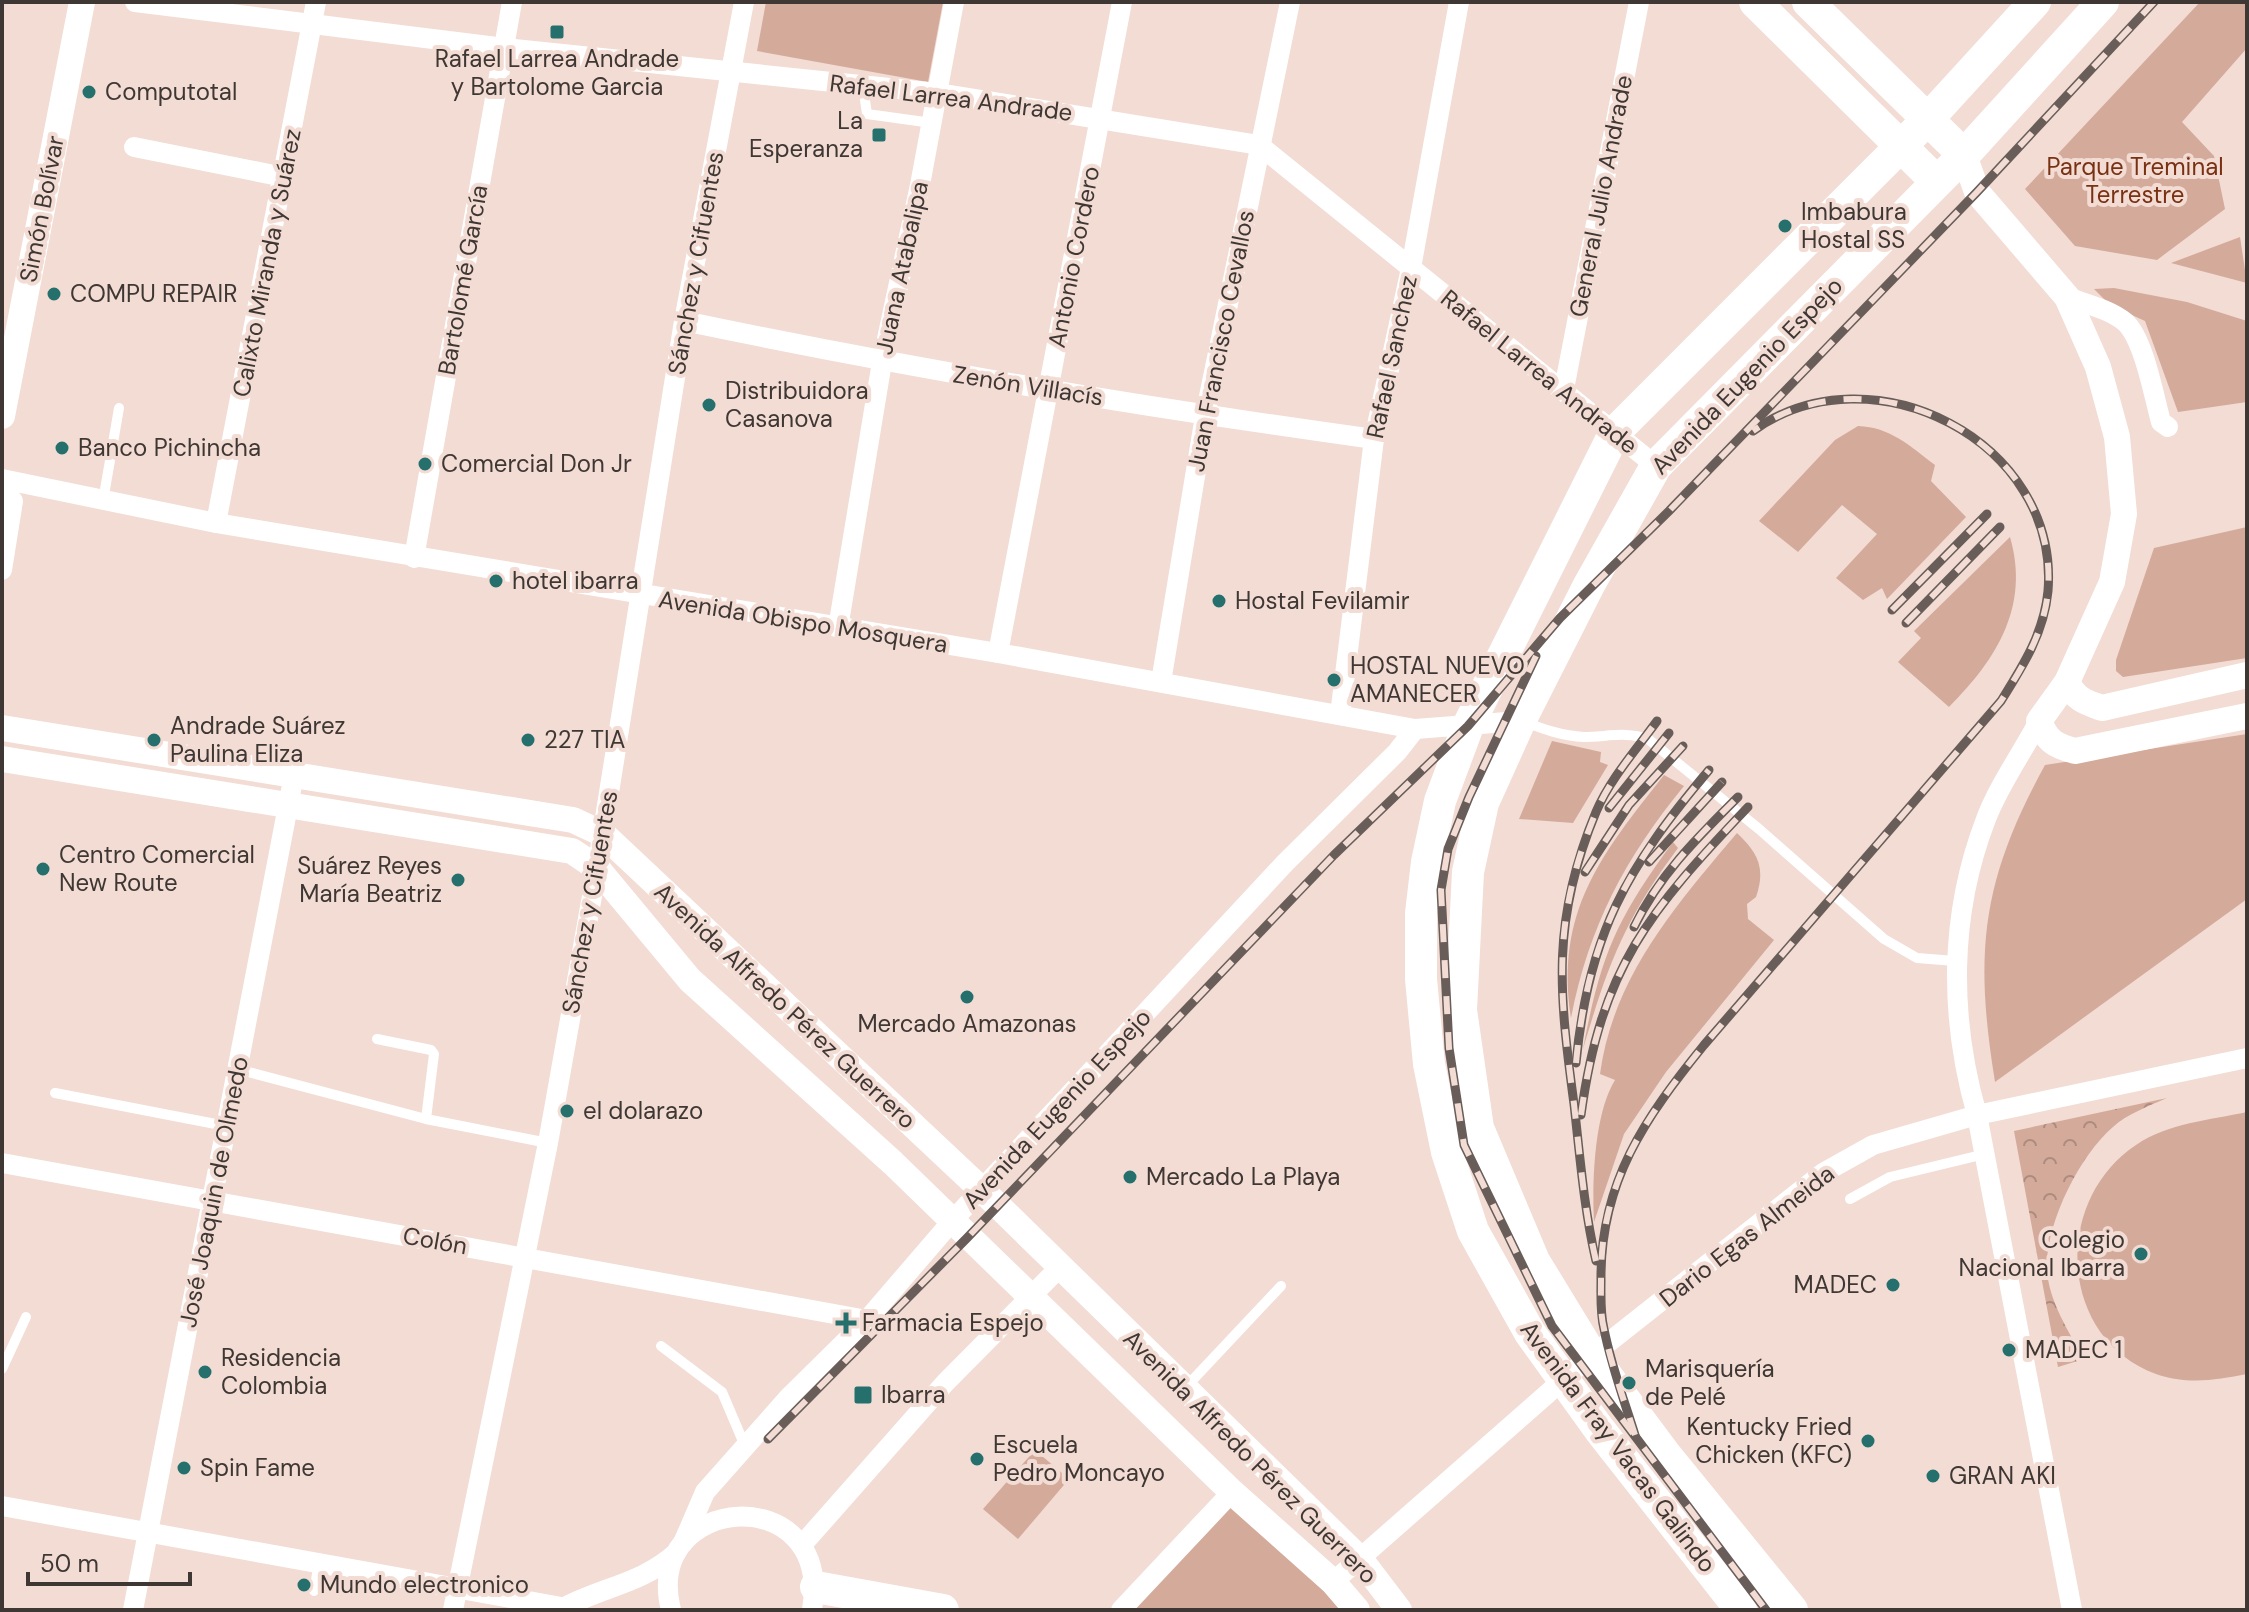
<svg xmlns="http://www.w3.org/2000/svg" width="2249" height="1612" font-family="'DM Sans',sans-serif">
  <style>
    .green { fill: #d4aa9a }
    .forest { fill: url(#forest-crowns) }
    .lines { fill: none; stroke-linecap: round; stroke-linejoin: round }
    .service { stroke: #fff; stroke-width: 10 }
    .minor { stroke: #fff; stroke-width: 20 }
    .tertiary { stroke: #fff; stroke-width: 26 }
    .primary { stroke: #fff; stroke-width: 32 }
    .rail-casing { stroke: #685d59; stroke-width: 9 }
    .rail { stroke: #f2dcd4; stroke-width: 6; stroke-dasharray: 18; stroke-linecap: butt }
    .poi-dot { fill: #25706d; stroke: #f2dcd4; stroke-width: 3 }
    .labels { text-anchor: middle; stroke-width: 8; stroke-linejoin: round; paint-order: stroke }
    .poi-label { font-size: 24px; fill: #3f3734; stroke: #f2dcd4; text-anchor: start }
    .street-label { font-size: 24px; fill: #3f3734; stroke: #f2dcd4 }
    .park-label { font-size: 24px; fill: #793113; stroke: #f2dcd4 }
  </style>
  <defs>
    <pattern id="forest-crowns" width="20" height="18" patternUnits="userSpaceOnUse" patternTransform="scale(2)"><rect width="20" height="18" fill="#d4aa9a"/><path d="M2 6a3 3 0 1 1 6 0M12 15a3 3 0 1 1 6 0" fill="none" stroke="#ad8b7e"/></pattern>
  </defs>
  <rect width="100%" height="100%" fill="#f2dcd4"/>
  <g class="green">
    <path d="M766,2H943L928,82L757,51Z"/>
    <path d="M2200,2H2247V48L2182,122L2214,156L2225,209L2157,260L2075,246L2025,189Z"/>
    <path d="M2240,237L2247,283L2171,263Z"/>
    <path d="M2114,288L2187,302L2247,321V402L2178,412L2145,321L2110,305L2094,289Z"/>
    <path d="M1858,426C1890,427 1910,446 1935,465L1931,481L1966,517L1887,599L1882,588L1863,600L1836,578L1877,534L1842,505L1798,552L1759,521L1835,440Z"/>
    <path d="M2247,527V658L2123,677L2116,671V660L2154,548Z"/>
    <path d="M2010,537C2030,606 1997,659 1949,707L1898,662L1921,638L1914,631Z"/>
    <path d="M2247,734V899L1995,1082C1974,952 1981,882 2045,765Z"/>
    <path d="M1552,741L1601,752L1600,762L1608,765L1573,823L1519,819Z"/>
    <path d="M1664,775L1684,786C1625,858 1589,926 1571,1018C1555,911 1601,855 1664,775Z"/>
    <path d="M1737,833C1758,853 1766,868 1756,897L1747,904L1748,919L1774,940L1666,1072L1624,1134L1594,1222C1592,1182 1594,1114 1615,1080L1600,1074C1613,977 1676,905 1737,833Z"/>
    <path d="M1673,842L1678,848C1625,919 1608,964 1583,1049C1601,954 1616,920 1673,842Z"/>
    <path d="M2247,1112V1374C2216,1380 2188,1385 2156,1374C2058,1338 2052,1201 2136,1145C2168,1123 2210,1120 2247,1112Z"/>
    <path d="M1035,1450L1069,1479L1018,1539L983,1509Z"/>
    <path d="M1231,1503L1344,1610H1132Z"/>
  </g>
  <path class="forest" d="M2167,1098C2149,1106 2127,1114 2113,1127C2080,1155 2045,1224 2047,1269C2048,1300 2069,1332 2084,1359L2058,1367L2014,1131Z"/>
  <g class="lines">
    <g class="service">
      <path d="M863,86L867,114L932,123"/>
      <path d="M103,501L119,408"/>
      <path d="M1522,721C1543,729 1562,736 1584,737C1606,737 1626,731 1648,739L1759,829L1884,939L1917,958L1955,961"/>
      <path d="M377,1039L431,1050L434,1054L426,1119"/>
      <path d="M237,1069L426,1119L548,1143"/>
      <path d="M55,1093L226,1126"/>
      <path d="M1850,1199L1890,1177L1985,1154"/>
      <path d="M661,1346L722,1392L745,1446"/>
      <path d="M2,1369L26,1317"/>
      <path d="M1186,1387L1281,1286"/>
      <path d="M314,1591L319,1563"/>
    </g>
    <g class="minor">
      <path d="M135,2L505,48L938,93L1259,145L1656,466"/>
      <path d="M134,147L284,177"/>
      <path d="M2067,297C2086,304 2109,309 2125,322C2144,339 2154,397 2161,422L2168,427"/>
      <path d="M684,321C912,369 1142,407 1374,439"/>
      <path d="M1564,389L1639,2"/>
      <path d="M2,479L216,523L998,653L1415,729L1520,721"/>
      <path d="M2,488L13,501L2,570"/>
      <path d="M216,523L316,2"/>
      <path d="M414,558L512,2"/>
      <path d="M838,628L882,362L920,185L954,2"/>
      <path d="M998,653L1122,2"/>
      <path d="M1161,682L1205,416L1290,2"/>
      <path d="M1340,715L1374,439L1411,268L1459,2"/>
      <path d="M2039,721C2022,753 1999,785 1986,819C1949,915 1949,1017 1977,1115L2072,1610"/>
      <path d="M2,1163L867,1320"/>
      <path d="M2,1506L578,1610"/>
      <path d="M683,1543L705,1492L790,1396L867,1320L953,1220L1285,863L1397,752L1415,729"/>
      <path d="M802,1545L945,1383L1060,1267"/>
      <path d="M1333,1582L1580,1365L1823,1173L1873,1145L1977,1115L2247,1058"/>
      <path d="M565,1607C603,1587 643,1583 676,1553"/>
      <path d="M133,1610L294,775"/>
      <path d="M453,1610L548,1143L597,868L684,321L744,2"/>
      <path d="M671,1610C641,1493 834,1478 812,1610"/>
      <path d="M1121,1610L1232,1492"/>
    </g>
    <g class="tertiary">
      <path d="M1964,155L1977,192L2067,297L2098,367L2117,437L2124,514L2112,582L2067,682L2039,721C2047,741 2055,746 2075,751L2247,716"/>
      <path d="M2,416L82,2"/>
      <path d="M2067,682C2075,699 2085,702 2102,708L2247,675"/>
      <path d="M2,728L573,820L603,834L983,1191L1361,1560L1399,1610"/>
      <path d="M2,759L572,851L597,868L690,980L893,1163L1232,1492L1333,1582L1357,1610"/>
    </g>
    <g class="primary">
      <path d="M1755,2L1935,180"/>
      <path d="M1808,2L1964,155"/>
      <path d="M816,1587L943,1610"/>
      <path d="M1741,1610L1599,1429L1530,1333L1473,1231L1447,1152L1429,1064L1421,979V913L1427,862L1440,801L1468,726L1615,432L1928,119L2035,2"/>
      <path d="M1792,1610L1665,1454L1592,1356L1534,1261L1478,1128L1461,1010L1468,872L1483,803L1520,721L1589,585L1656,466L1964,155L2103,2"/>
    </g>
    <g class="rail-casing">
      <g id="rail">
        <path d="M1892,610L1987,514"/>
        <path d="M1906,623L2000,527"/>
        <path d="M1536,656L1469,797L1448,849L1441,890L1449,1048L1464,1145L1552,1326L1766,1610"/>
        <path d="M1609,808L1669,733"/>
        <path d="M1649,862L1722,782"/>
        <path d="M1585,872L1629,805L1683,746"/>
        <path d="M1634,927C1660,874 1697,838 1738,797"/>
        <path d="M1576,1063C1588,935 1627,867 1709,770"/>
        <path d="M1581,1115C1601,968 1649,911 1748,807"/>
        <path d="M1596,1261C1584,1209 1580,1157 1574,1104C1559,992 1551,920 1596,812C1610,779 1636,750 1657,721"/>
        <path d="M1635,1435C1624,1400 1611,1365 1604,1329C1600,1313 1601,1296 1601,1280C1600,1182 1645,1118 1704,1045L2001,701C2023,666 2044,633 2048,591C2060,441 1871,346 1753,431"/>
        <path d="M768,1439L967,1238L1334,855L1468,726L1560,618L1669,511L1977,192L2154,2"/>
      </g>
    </g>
    <use href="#rail" class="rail"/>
  </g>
  <g class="poi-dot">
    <rect x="549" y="24" width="16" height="16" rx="4"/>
    <circle cx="89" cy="92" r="8"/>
    <rect x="871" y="127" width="16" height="16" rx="4"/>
    <circle cx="1785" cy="226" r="8"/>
    <circle cx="54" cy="294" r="8"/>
    <circle cx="709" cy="405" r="8"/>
    <circle cx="62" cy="448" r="8"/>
    <circle cx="425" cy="464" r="8"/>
    <circle cx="496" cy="581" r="8"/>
    <circle cx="1219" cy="601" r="8"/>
    <circle cx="1334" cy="680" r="8"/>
    <circle cx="154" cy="740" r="8"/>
    <circle cx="528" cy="740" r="8"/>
    <circle cx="43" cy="869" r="8"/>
    <circle cx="458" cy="880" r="8"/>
    <circle cx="967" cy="997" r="8"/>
    <circle cx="567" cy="1111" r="8"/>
    <circle cx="1130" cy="1177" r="8"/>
    <circle cx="2141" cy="1254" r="8"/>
    <circle cx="1893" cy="1285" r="8"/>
    <path d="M842 1311h8v8h8v8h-8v8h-8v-8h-8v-8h8z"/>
    <circle cx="2009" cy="1350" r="8"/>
    <circle cx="205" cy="1372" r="8"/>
    <circle cx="1629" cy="1383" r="8"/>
    <rect x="853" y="1385" width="20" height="20" rx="4"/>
    <circle cx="1868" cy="1441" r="8"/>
    <circle cx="977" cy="1459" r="8"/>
    <circle cx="184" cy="1468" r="8"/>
    <circle cx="1933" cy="1476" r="8"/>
    <circle cx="304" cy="1585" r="8"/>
  </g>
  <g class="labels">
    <g class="poi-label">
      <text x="557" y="67" text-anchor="middle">Rafael Larrea Andrade<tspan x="557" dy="28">y Bartolome Garcia</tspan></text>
      <text x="105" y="100">Computotal</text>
      <text x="863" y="129" text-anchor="end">La<tspan x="863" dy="28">Esperanza</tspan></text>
      <text x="1801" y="220">Imbabura<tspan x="1801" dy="28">Hostal SS</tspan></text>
      <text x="70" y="302">COMPU REPAIR</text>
      <text x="725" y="399">Distribuidora<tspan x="725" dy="28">Casanova</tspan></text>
      <text x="78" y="456">Banco Pichincha</text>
      <text x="441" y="472">Comercial Don Jr</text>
      <text x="512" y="589">hotel ibarra</text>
      <text x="1235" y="609">Hostal Fevilamir</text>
      <text x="1350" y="674">HOSTAL NUEVO<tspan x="1350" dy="28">AMANECER</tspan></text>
      <text x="170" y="734">Andrade Suárez<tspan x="170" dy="28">Paulina Eliza</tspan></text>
      <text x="544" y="748">227 TIA</text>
      <text x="59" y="863">Centro Comercial<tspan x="59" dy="28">New Route</tspan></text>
      <text x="442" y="874" text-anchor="end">Suárez Reyes<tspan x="442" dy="28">María Beatriz</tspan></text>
      <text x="967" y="1032" text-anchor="middle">Mercado Amazonas</text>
      <text x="583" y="1119">el dolarazo</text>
      <text x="1146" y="1185">Mercado La Playa</text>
      <text x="2125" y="1248" text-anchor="end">Colegio<tspan x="2125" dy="28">Nacional Ibarra</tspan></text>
      <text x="1877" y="1293" text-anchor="end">MADEC</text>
      <text x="862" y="1331">Farmacia Espejo</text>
      <text x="2025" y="1358">MADEC 1</text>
      <text x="221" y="1366">Residencia<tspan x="221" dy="28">Colombia</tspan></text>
      <text x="1645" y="1377">Marisquería<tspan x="1645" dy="28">de Pelé</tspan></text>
      <text x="881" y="1403">Ibarra</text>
      <text x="1852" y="1435" text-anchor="end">Kentucky Fried<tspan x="1852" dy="28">Chicken (KFC)</tspan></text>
      <text x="993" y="1453">Escuela<tspan x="993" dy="28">Pedro Moncayo</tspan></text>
      <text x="200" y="1476">Spin Fame</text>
      <text x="1949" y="1484">GRAN AKI</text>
      <text x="320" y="1593">Mundo electronico</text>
    </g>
    <g class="street-label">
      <text transform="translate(951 98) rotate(7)" y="8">Rafael Larrea Andrade</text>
      <text transform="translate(1601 196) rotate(-79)" y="8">General Julio Andrade</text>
      <text transform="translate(42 209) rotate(-79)" y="8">Simón Bolívar</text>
      <text transform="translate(1074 257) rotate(-79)" y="8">Antonio Cordero</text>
      <text transform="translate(267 263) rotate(-79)" y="8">Calixto Miranda y Suárez</text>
      <text transform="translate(696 263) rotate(-80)" y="8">Sánchez y Cifuentes</text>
      <text transform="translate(902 268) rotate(-78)" y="8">Juana Atabalipa</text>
      <text transform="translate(463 280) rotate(-80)" y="8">Bartolomé García</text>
      <text transform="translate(1221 341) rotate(-79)" y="8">Juan Francisco Cevallos</text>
      <text transform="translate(1392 357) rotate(-78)" y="8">Rafael Sanchez</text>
      <text transform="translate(1539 372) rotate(39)" y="8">Rafael Larrea Andrade</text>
      <text transform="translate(1747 376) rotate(-46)" y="8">Avenida Eugenio Espejo</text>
      <text transform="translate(1028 386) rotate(9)" y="8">Zenón Villacís</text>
      <text transform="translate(803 622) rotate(9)" y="8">Avenida Obispo Mosquera</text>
      <text transform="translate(590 902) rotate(-80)" y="8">Sánchez y Cifuentes</text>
      <text transform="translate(785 1006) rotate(43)" y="8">Avenida Alfredo Pérez Guerrero</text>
      <text transform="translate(1057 1109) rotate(-47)" y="8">Avenida Eugenio Espejo</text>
      <text transform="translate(214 1192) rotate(-79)" y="8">José Joaquin de Olmedo</text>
      <text transform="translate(1747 1236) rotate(-38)" y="8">Dario Egas Almeida</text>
      <text transform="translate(435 1241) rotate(10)" y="8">Colón</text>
      <text transform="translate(1618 1447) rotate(53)" y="8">Avenida Fray Vacas Galindo</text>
      <text transform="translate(1250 1457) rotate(45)" y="8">Avenida Alfredo Pérez Guerrero</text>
    </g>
    <g class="park-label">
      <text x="2135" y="175">Parque Treminal<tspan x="2135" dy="28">Terrestre</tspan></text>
    </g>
  </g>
  <rect width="2249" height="1612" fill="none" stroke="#3f3734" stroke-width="8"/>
  <path d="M28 1572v12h162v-12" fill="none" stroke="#3f3734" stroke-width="4"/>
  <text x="40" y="1572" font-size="24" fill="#3f3734" stroke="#f2dcd4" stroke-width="6" paint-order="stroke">50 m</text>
</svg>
